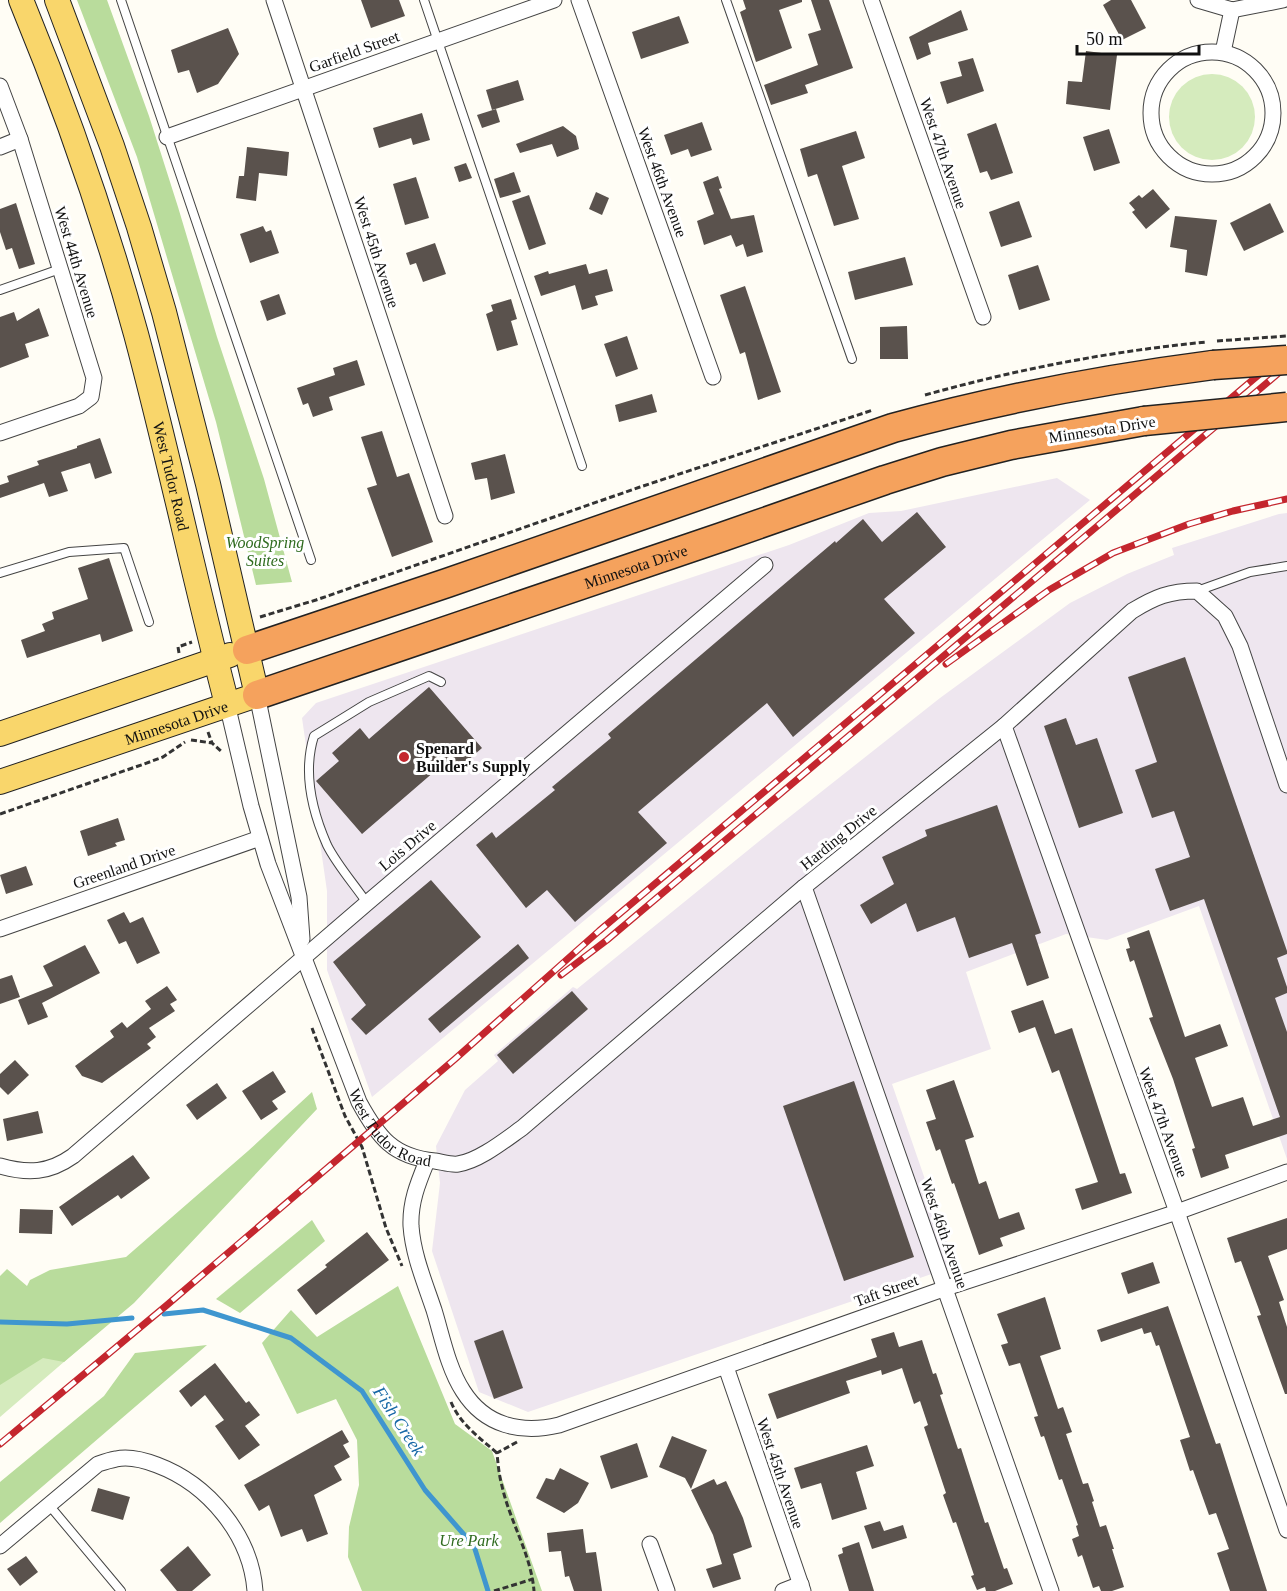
<svg xmlns="http://www.w3.org/2000/svg" width="1287" height="1591" font-family="'Times New Roman',serif">
  <style>
    .industrial { fill: #eee6ef }
    .green { fill: #d5ebbd }
    .forest { fill: #b9dc9c }
    .lines { fill: none; stroke-linecap: round; stroke-linejoin: round }
    .stream { stroke: #3f96cf; stroke-width: 5 }
    .building { fill: #5a524d }
    .lane-casing { stroke: #444; stroke-width: 10 }
    .street-casing { stroke: #444; stroke-width: 17 }
    .primary-casing { stroke: #222; stroke-width: 26 }
    .highway-casing { stroke: #222; stroke-width: 31 }
    .path { stroke: #333; stroke-width: 3; stroke-dasharray: 6 3; stroke-linecap: butt }
    .lane { stroke: #fff; stroke-width: 8 }
    .street { stroke: #fff; stroke-width: 15 }
    .primary { stroke: #f9d66b; stroke-width: 24 }
    .highway { stroke: #f5a25d; stroke-width: 28 }
    .rail-casing { stroke: #c4262e; stroke-width: 7 }
    .rail { stroke: #fff; stroke-width: 4.5; stroke-dasharray: 14; stroke-linecap: butt }
    .highway-bridge-casing { stroke: #222; stroke-width: 31; stroke-linecap: butt }
    .highway-bridge { stroke: #f5a25d; stroke-width: 28 }
    .poi-dot { fill: #c4262e; stroke: #fff; stroke-width: 2 }
    .labels { text-anchor: middle; stroke-width: 6; stroke-linejoin: round; paint-order: stroke }
    .street-label { font-size: 16px; fill: #111; stroke: #fff }
    .park-label { font-size: 16px; font-style: italic; fill: #2f6b1f; stroke: #fff }
    .poi-label { font-size: 16px; font-weight: bold; fill: #111; stroke: #fff; text-anchor: start }
    .water-label { font-size: 18px; font-style: italic; fill: #1768a6; stroke: #fff }
  </style>
  <rect width="100%" height="100%" fill="#fffdf5"/>
  <g class="industrial">
    <path d="M1057,478L1090,500L372,1097L327,970V891L302,718L316,703L789,545L869,513L901,511Z"/>
    <path d="M1287,513V1159L1199,906L1107,940L1066,934L966,972L991,1049L892,1084L955,1266L528,1412L479,1392L432,1251L440,1183L436,1146L465,1090L498,1061L494,1055L573,987L577,989L778,826L940,698L1070,603L1127,574L1174,555L1172,548L1279,514Z"/>
  </g>
  <g class="green">
    <circle cx="1212" cy="117" r="43"/>
    <path d="M101,1330L0,1417V1339H48Z"/>
  </g>
  <g class="forest">
    <path d="M77,0H107L149,116L178,207L217,337L264,479L292,582L256,585L216,422L137,157Z"/>
    <path d="M312,1092L317,1109L134,1303L64,1362L43,1358L0,1385V1276L7,1269L27,1286L30,1280L50,1270L126,1257L248,1151Z"/>
    <path d="M312,1220L325,1241L240,1313L216,1299Z"/>
    <path d="M398,1286L455,1424L492,1451L542,1591H362L348,1557L349,1527L359,1485L357,1440L336,1399L297,1414L262,1343L291,1310L317,1337Z"/>
    <path d="M207,1345L0,1523V1482L104,1396L135,1353Z"/>
  </g>
  <g class="lines">
    <g class="stream">
      <path d="M164,1314L203,1310L291,1338L362,1391L425,1490L474,1546L488,1591"/>
      <path d="M0,1322L67,1324L132,1318"/>
    </g>
  </g>
  <g class="building">
    <path d="M361,0H399L405,16L371,28Z"/>
    <path d="M743,0H802V2L779,10L792,48L756,62L740,12L746,9Z"/>
    <path d="M811,0H829L853,68L805,85L808,93L771,105L764,85L818,65L808,34L821,30Z"/>
    <path d="M1111,0H1131L1146,28L1122,40L1103,5Z"/>
    <path d="M961,10L968,30L928,43L931,54L917,60L909,37Z"/>
    <path d="M679,16L689,43L641,59L632,32Z"/>
    <path d="M228,28L239,54L218,84L197,93L189,70L178,73L171,50Z"/>
    <path d="M1086,51L1117,55L1110,110L1066,104L1068,81L1082,82Z"/>
    <path d="M973,58L984,91L947,104L940,82L962,76L958,62Z"/>
    <path d="M518,80L524,100L492,110L486,90Z"/>
    <path d="M496,109L500,122L482,128L477,115Z"/>
    <path d="M422,113L430,140L413,145L411,138L379,148L373,128Z"/>
    <path d="M702,122L712,150L691,157L688,149L671,155L664,135Z"/>
    <path d="M996,123L1013,173L991,180L987,171L980,173L967,134Z"/>
    <path d="M563,126L576,136L579,149L557,157L552,144L520,153L516,144Z"/>
    <path d="M1109,129L1120,163L1094,171L1083,137Z"/>
    <path d="M856,131L865,158L842,166L859,219L834,226L817,174L808,177L800,149Z"/>
    <path d="M247,147L289,152L287,176L259,173L256,201L236,198L239,176H244Z"/>
    <path d="M466,163L472,178L459,182L454,167Z"/>
    <path d="M514,172L521,192L500,198L494,179Z"/>
    <path d="M718,176L722,188L719,189L731,219L754,215L763,252L747,257L743,244L736,247L731,235L704,245L697,221L714,214L703,182Z"/>
    <path d="M416,177L429,218L405,225L393,184Z"/>
    <path d="M1153,189L1170,209L1146,229L1132,212L1135,210L1129,203L1139,195L1142,198Z"/>
    <path d="M596,192L609,198L602,215L589,209Z"/>
    <path d="M529,195L546,244L529,250L512,201Z"/>
    <path d="M1019,201L1032,237L1001,247L989,212Z"/>
    <path d="M16,203L35,264L19,269L12,248L6,250L0,232V209Z"/>
    <path d="M1270,203L1284,232L1244,251L1230,223Z"/>
    <path d="M1175,216L1217,220L1207,276L1185,272L1187,250L1170,247Z"/>
    <path d="M263,226L266,232L271,230L279,253L250,263L240,234Z"/>
    <path d="M435,243L446,274L423,282L416,263L410,265L406,253Z"/>
    <path d="M905,257L913,285L855,300L848,272Z"/>
    <path d="M586,264L589,274L607,269L613,291L595,296L598,305L582,310L575,285L541,296L534,276L548,271L549,274Z"/>
    <path d="M1038,265L1050,300L1019,310L1008,275Z"/>
    <path d="M745,286L781,392L758,400L745,352L740,354L720,295Z"/>
    <path d="M279,294L286,314L267,321L260,301Z"/>
    <path d="M511,299L517,319L511,321L518,345L497,351L486,314L493,311L491,305Z"/>
    <path d="M39,308L49,336L25,344L29,357L0,368V317L14,312L17,321Z"/>
    <path d="M907,326L908,359H880V327Z"/>
    <path d="M627,336L638,369L616,377L604,344Z"/>
    <path d="M357,360L365,385L329,397L333,410L313,417L308,403L303,405L297,388L335,375L333,368Z"/>
    <path d="M652,394L657,412L619,422L615,405Z"/>
    <path d="M382,431L397,477L409,473L433,542L392,557L367,488L377,485L361,437Z"/>
    <path d="M100,438L112,473L95,479L90,463L61,472L68,491L49,497L44,483L0,498V485L9,482L7,476L39,465L37,461L77,448V446Z"/>
    <path d="M505,454L515,493L491,500L487,478L475,480L471,463Z"/>
    <path d="M917,512L946,547L884,599L915,633L793,737L767,703L638,812L667,843L575,922L547,890L526,908L476,845L492,832L496,838L555,790L552,787L611,738L608,734L835,541L836,543L863,519L882,542Z"/>
    <path d="M109,558L133,631L102,642L100,634L27,658L21,640L45,631L42,624L54,619L52,612L88,599L78,568Z"/>
    <path d="M1185,657L1287,951V954L1277,958L1287,987V993L1275,998L1287,1032V1134L1225,1155L1229,1168L1201,1178L1192,1149L1195,1148L1173,1079L1149,1018L1153,1017L1134,960L1130,962L1126,949L1130,948L1127,938L1149,930L1185,1037L1220,1024L1228,1046L1195,1058L1212,1107L1243,1097L1253,1126L1280,1117L1204,899L1170,911L1155,869L1190,857L1174,811L1152,818L1135,770L1157,762L1128,677Z"/>
    <path d="M429,687L482,748L451,775L442,765L362,834L316,781L339,761L332,753L360,728L369,739Z"/>
    <path d="M1066,718L1076,745L1097,738L1123,813L1079,828L1044,726Z"/>
    <path d="M997,805L1041,933L1035,935L1049,978L1027,986L1012,943L969,958L955,917L917,932L906,903L871,924L860,905L894,884L882,857L927,836L925,830Z"/>
    <path d="M118,818L125,840L115,843L117,846L88,856L80,831Z"/>
    <path d="M26,866L33,885L6,894L0,875Z"/>
    <path d="M431,880L481,937L366,1035L351,1019L366,1005L333,962Z"/>
    <path d="M124,912L130,923L143,917L160,953L137,964L126,941L119,944L107,920Z"/>
    <path d="M518,944L529,958L440,1033L428,1019Z"/>
    <path d="M85,945L100,973L42,1003L48,1017L28,1025L18,1000L53,986L43,966Z"/>
    <path d="M12,975L20,997L0,1004V979Z"/>
    <path d="M167,986L177,1000L170,1004L175,1011L149,1028L156,1037L147,1044L151,1048L102,1083L82,1076L75,1066L114,1037L110,1031L122,1022L127,1028L151,1009L145,1001Z"/>
    <path d="M572,991L588,1009L513,1074L497,1055Z"/>
    <path d="M1043,1000L1055,1034L1072,1028L1120,1174L1125,1173L1132,1193L1082,1210L1075,1189L1098,1182L1059,1070L1052,1073L1035,1027L1019,1033L1011,1011Z"/>
    <path d="M15,1060L29,1075L8,1095L0,1087V1074Z"/>
    <path d="M273,1071L286,1092L272,1101L278,1109L261,1120L242,1091Z"/>
    <path d="M954,1080L974,1137L965,1140L979,1184L986,1181L999,1219L1019,1212L1025,1229L1000,1238L1003,1246L979,1255L954,1183L952,1184L940,1149L936,1151L926,1122L936,1119L926,1090Z"/>
    <path d="M854,1081L914,1257L844,1281L783,1106Z"/>
    <path d="M217,1083L227,1098L197,1120L186,1105Z"/>
    <path d="M38,1111L43,1133L7,1141L3,1119Z"/>
    <path d="M133,1155L150,1178L121,1199L118,1195L72,1226L59,1207Z"/>
    <path d="M20,1209L53,1210L52,1234L19,1233Z"/>
    <path d="M1287,1218V1249L1268,1256L1284,1300L1279,1302L1287,1327V1394H1285L1257,1316L1261,1315L1241,1261L1235,1263L1227,1238Z"/>
    <path d="M367,1232L389,1260L316,1315L297,1290L327,1267L325,1265Z"/>
    <path d="M1153,1262L1160,1283L1128,1294L1121,1273Z"/>
    <path d="M1045,1297L1061,1349L1040,1356L1058,1409L1063,1407L1072,1432L1066,1434L1083,1484L1088,1483L1094,1501L1092,1502L1100,1527L1106,1525L1114,1549H1112L1124,1587L1112,1591H1101L1099,1586L1093,1588L1082,1555L1078,1557L1072,1539L1079,1536L1076,1526L1078,1525L1062,1479L1059,1480L1044,1436L1041,1437L1034,1417L1038,1416L1020,1363L1009,1366L1001,1345L1008,1343L997,1314Z"/>
    <path d="M1168,1306L1216,1444L1220,1443L1267,1591H1230L1217,1553L1229,1549L1216,1513L1209,1515L1193,1470L1190,1471L1180,1440L1190,1437L1159,1345L1156,1346L1151,1332L1144,1334L1142,1328L1101,1342L1097,1330Z"/>
    <path d="M503,1330L523,1388L494,1399L474,1341Z"/>
    <path d="M894,1332L899,1347L922,1340L933,1374L936,1373L943,1394L940,1395L958,1449L961,1448L985,1523L988,1522L1004,1569L1007,1568L1013,1584L995,1591H986L985,1587L977,1590L971,1576L974,1575L956,1522L953,1523L943,1495L946,1493L924,1427L928,1425L920,1401L914,1404L902,1368L882,1375L881,1370L846,1381L850,1393L777,1419L768,1394L877,1357L871,1339Z"/>
    <path d="M215,1363L246,1403L249,1401L260,1415L245,1426L260,1445L239,1460L215,1426L224,1420L205,1395L191,1407L179,1391Z"/>
    <path d="M342,1430L349,1442L343,1445L350,1457L334,1466L342,1480L314,1495L328,1534L307,1542L302,1529L281,1537L269,1505L259,1511L244,1485Z"/>
    <path d="M672,1436L707,1450L691,1489L685,1478L659,1467Z"/>
    <path d="M637,1443L648,1477L611,1489L600,1456Z"/>
    <path d="M867,1445L874,1466L856,1472L867,1509L832,1520L821,1483L801,1489L794,1468Z"/>
    <path d="M560,1468L589,1483L578,1503L564,1513L536,1498L546,1478L554,1480Z"/>
    <path d="M714,1479L717,1485L726,1481L743,1518L752,1547L733,1554L741,1579L713,1588L706,1569L722,1564L713,1535L691,1490Z"/>
    <path d="M98,1488L130,1497L123,1520L91,1511Z"/>
    <path d="M880,1521L884,1531L903,1525L907,1538L872,1549L864,1526Z"/>
    <path d="M583,1529L586,1553L596,1552L602,1591H574L569,1576L565,1577L561,1551L549,1552L547,1533Z"/>
    <path d="M859,1542L874,1591H849L838,1555L843,1553L842,1548Z"/>
    <path d="M188,1546L211,1575L192,1591H177L160,1570Z"/>
    <path d="M26,1556L38,1572L20,1586L7,1569Z"/>
  </g>
  <g class="lines">
    <g class="lane-casing">
      <g id="lane">
        <path d="M121,0L311,560"/>
        <path d="M424,0L582,466"/>
        <path d="M726,0L852,359"/>
        <path d="M0,290L60,269"/>
        <path d="M0,573L69,552L124,548L149,622"/>
        <path d="M1197,591L1250,572L1287,566"/>
        <path d="M367,903C354,884 337,865 327,845C312,811 303,771 314,736L369,702L429,676L441,682"/>
        <path d="M49,1505L121,1591"/>
      </g>
    </g>
    <g class="street-casing">
      <g id="street">
        <path d="M274,0L445,516"/>
        <path d="M579,0L713,377"/>
        <path d="M871,0L983,317"/>
        <path d="M1198,0L1232,10L1283,0"/>
        <circle cx="1212" cy="113" r="61"/>
        <path d="M1223,52L1232,10"/>
        <path d="M0,86L20,139L94,378L91,397L79,406L0,433"/>
        <path d="M167,137L554,0"/>
        <path d="M0,147L20,139"/>
        <path d="M257,695L299,897L302,939"/>
        <path id="s1" d="M227,704L251,806L268,864L359,1102C378,1137 393,1157 435,1161C442,1162 451,1165 458,1164C479,1161 505,1140 522,1128L804,887L1004,726L1132,611C1155,597 1169,591 1197,591L1225,616L1240,646L1287,785"/>
        <path d="M1004,726L1177,1212L1287,1530"/>
        <path d="M804,887L1051,1591"/>
        <path d="M0,929L260,838"/>
        <path d="M427,1161C418,1183 410,1202 411,1226C413,1255 425,1283 434,1310C442,1336 448,1368 463,1391C485,1426 521,1434 559,1425L946,1288L1177,1212L1287,1172"/>
        <path d="M0,1166C28,1174 49,1173 73,1156L367,903L765,565"/>
        <path d="M726,1367L803,1591"/>
        <path d="M650,1544L667,1591"/>
        <path d="M0,1546L98,1464C104,1462 110,1460 116,1459C129,1456 144,1460 157,1465C208,1484 251,1535 255,1591"/>
        <path d="M783,1591L801,1584"/>
      </g>
    </g>
    <g class="primary-casing">
      <g id="primary">
        <path id="s2" d="M21,0C66,109 105,221 136,334C169,457 195,582 227,704"/>
        <path d="M0,734L230,655"/>
        <path id="s3" d="M0,782L257,695L208,484L164,312L139,227L112,146L57,0"/>
      </g>
    </g>
    <g class="highway-casing">
      <g id="highway">
        <path d="M247,650L447,583L893,428C999,399 1105,379 1213,365"/>
        <path id="s4" d="M257,695L722,537L885,480L942,462L1011,445L1144,421"/>
      </g>
    </g>
    <g class="path">
      <path d="M1217,341L1287,336"/>
      <path d="M925,395C1018,369 1112,351 1207,342"/>
      <path d="M260,617L316,600L640,487L873,410"/>
      <path d="M179,653L178,647L192,642"/>
      <path d="M208,732L212,743"/>
      <path d="M191,740L212,743L222,752"/>
      <path d="M0,814L144,764L163,757L185,742"/>
      <path d="M312,1028L345,1116L362,1147L386,1228L402,1266"/>
      <path d="M451,1402C460,1424 480,1438 497,1453"/>
      <path d="M517,1442L497,1453C498,1464 499,1475 502,1486C510,1522 531,1554 534,1591"/>
      <path d="M494,1591L533,1579"/>
    </g>
    <use href="#lane" class="lane"/>
    <use href="#street" class="street"/>
    <use href="#primary" class="primary"/>
    <use href="#highway" class="highway"/>
    <g class="rail-casing">
      <g id="rail">
        <path d="M946,664L1049,590L1113,553L1189,524L1233,511L1287,499"/>
        <path d="M561,975L607,940L1287,366"/>
        <path d="M0,1444L167,1305L455,1059L599,931L1287,351"/>
      </g>
    </g>
    <use href="#rail" class="rail"/>
    <g class="highway-bridge-casing">
      <g id="highway-bridge">
        <path d="M1213,365L1287,360"/>
        <path d="M1144,421L1287,407"/>
      </g>
    </g>
    <use href="#highway-bridge" class="highway-bridge"/>
  </g>
  <circle class="poi-dot" cx="404" cy="757" r="6"/>
  <g class="labels">
    <g class="street-label">
      <text transform="translate(354 51) rotate(-20)" y="6">Garfield Street</text>
      <text transform="translate(944 153) rotate(71)" y="6">West 47th Avenue</text>
      <text transform="translate(663 182) rotate(70)" y="6">West 46th Avenue</text>
      <text transform="translate(377 252) rotate(72)" y="6">West 45th Avenue</text>
      <text transform="translate(77 262) rotate(73)" y="6">West 44th Avenue</text>
      <text transform="translate(1102 429) rotate(-9)" y="6">Minnesota Drive</text>
      <text dy="6" stroke="none"><textPath href="#s2" startOffset="500">West Tudor Road</textPath></text>
      <text dy="6" stroke="none"><textPath href="#s4" startOffset="400">Minnesota Drive</textPath></text>
      <text dy="6" stroke="none"><textPath href="#s3" startOffset="186">Minnesota Drive</textPath></text>
      <text transform="translate(838 837) rotate(-39)" y="6">Harding Drive</text>
      <text transform="translate(407 845) rotate(-40)" y="6">Lois Drive</text>
      <text transform="translate(124 866) rotate(-19)" y="6">Greenland Drive</text>
      <text transform="translate(1164 1122) rotate(70)" y="6">West 47th Avenue</text>
      <text dy="6" stroke="none"><textPath href="#s1" startOffset="462">West Tudor Road</textPath></text>
      <text transform="translate(945 1233) rotate(71)" y="6">West 46th Avenue</text>
      <text transform="translate(886 1290) rotate(-20)" y="6">Taft Street</text>
      <text transform="translate(781 1473) rotate(71)" y="6">West 45th Avenue</text>
    </g>
    <g class="park-label">
      <text x="265" y="548">WoodSpring<tspan x="265" dy="18">Suites</tspan></text>
      <text x="469" y="1546">Ure Park</text>
    </g>
    <g class="poi-label">
      <text x="416" y="754">Spenard<tspan x="416" dy="18">Builder's Supply</tspan></text>
    </g>
    <g class="water-label">
      <text transform="translate(399 1421) rotate(57)" y="6">Fish Creek</text>
    </g>
  </g>
  <path d="M1077 45v9h122v-9" fill="none" stroke="#111111" stroke-width="3"/>
  <text x="1086" y="45" font-size="18" fill="#111111" stroke="#ffffff" stroke-width="4.5" paint-order="stroke">50 m</text>
</svg>
